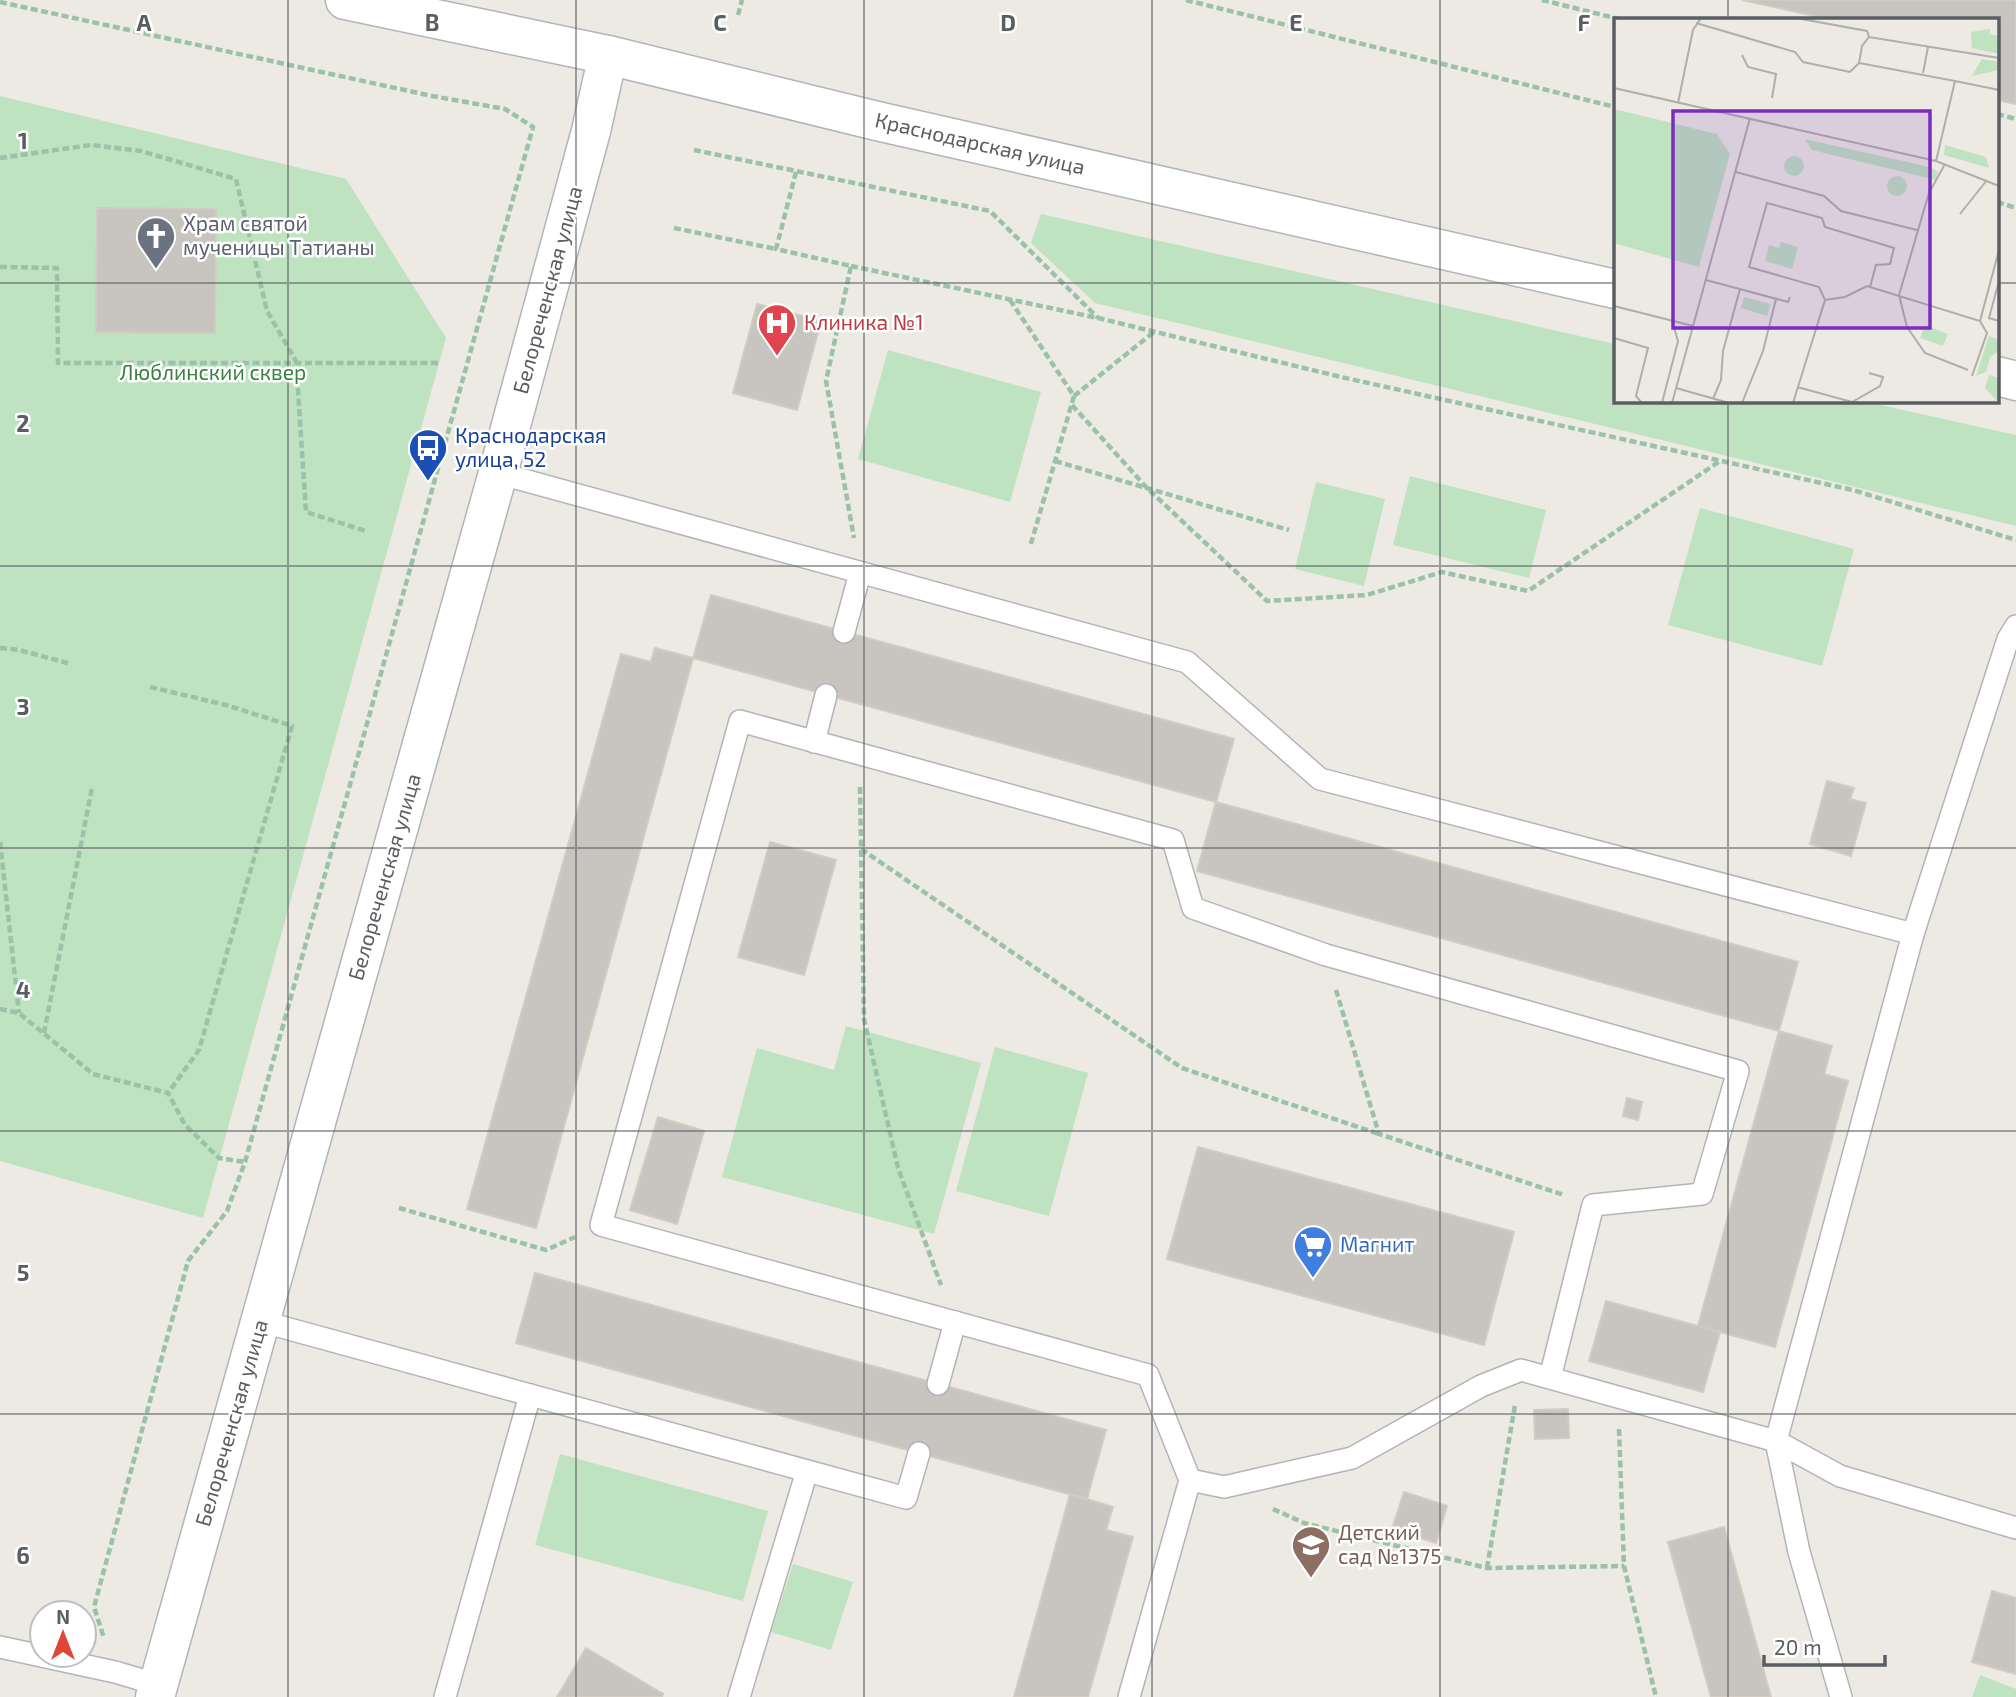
<svg xmlns="http://www.w3.org/2000/svg" width="2016" height="1697" font-family="'Exo 2',sans-serif">
  <style>
    .green { fill: #bfe2c0 }
    .building { fill: #c8c4bf; stroke: #d0ccc0; stroke-width: 2 }
    .lines { fill: none; stroke-linecap: round; stroke-linejoin: round }
    .lane-casing { stroke: #b2b4b8; stroke-width: 24 }
    .secondary-casing { stroke: #b1b4b9; stroke-width: 41 }
    .path { stroke: #99c2a6; stroke-width: 4.5; stroke-dasharray: 7 3.5; stroke-linecap: butt }
    .lane { stroke: #fff; stroke-width: 21 }
    .secondary { stroke: #fff; stroke-width: 38 }
    .grid { fill: none; stroke: #5a5d62; stroke-width: 2; stroke-opacity: 0.55 }
    .labels { text-anchor: middle; stroke-width: 5; stroke-linejoin: round; paint-order: stroke }
    .street-label { font-size: 21px; fill: #5a5d62; stroke: #fff }
    .worship-label { font-size: 21px; fill: #5b616d; stroke: #fff; text-anchor: start }
    .health-label { font-size: 21px; fill: #be3a42; stroke: #fff; text-anchor: start }
    .park-label { font-size: 21px; fill: #3a813e; stroke: #fff }
    .transit-label { font-size: 21px; fill: #164399; stroke: #fff; text-anchor: start }
    .shop-label { font-size: 21px; fill: #366cbe; stroke: #fff; text-anchor: start }
    .education-label { font-size: 21px; fill: #785e54; stroke: #fff; text-anchor: start }
    .inset-road { fill: none; stroke: #aeaeab; stroke-width: 2 }
    .view { fill: #7b2cbf; fill-opacity: 0.15; stroke: #7b2cbf; stroke-width: 3.5 }
    .inset-edge { fill: none; stroke: #5a5d62; stroke-width: 3.5 }
    .grid-label { font-size: 23px; text-anchor: middle; font-weight: bold; fill: #5a5d62; stroke: #fff; stroke-width: 5; stroke-linejoin: round; paint-order: stroke }
  </style>
  <rect width="100%" height="100%" fill="#eceae2"/>
  <g class="green">
    <path d="M0,96L346,179L446,338L203,1218L0,1161Z"/>
    <path d="M1041,214L1615,344V401H1863L2016,435V526L1095,303L1031,243Z"/>
    <path d="M888,350L1041,392L1010,502L858,459Z"/>
    <path d="M1410,476L1546,510L1529,578L1393,545Z"/>
    <path d="M1316,482L1385,499L1364,586L1295,569Z"/>
    <path d="M1700,508L1854,549L1822,666L1668,625Z"/>
    <path d="M846,1026L981,1063L934,1234L722,1177L757,1048L834,1070Z"/>
    <path d="M995,1047L1088,1073L1049,1216L956,1191Z"/>
    <path d="M560,1454L768,1511L743,1601L535,1545Z"/>
    <path d="M793,1564L853,1582L831,1650L771,1632Z"/>
    <path d="M1980,1675L2016,1689V1697H1972Z"/>
  </g>
  <g class="building">
    <path d="M1742,0H2016V104L1997,100V19H1814L1815,16Z"/>
    <path d="M97,208L216,209L215,333L96,332Z"/>
    <path d="M757,304L821,321L797,410L733,393Z"/>
    <path d="M711,595L1234,739L1216,802L693,658Z"/>
    <path d="M655,648L693,658L536,1228L467,1209L621,654L651,662Z"/>
    <path d="M1827,781L1854,788L1850,799L1866,803L1851,856L1810,844Z"/>
    <path d="M1216,802L1798,962L1779,1031L1197,871Z"/>
    <path d="M770,842L836,860L804,975L738,957Z"/>
    <path d="M1779,1031L1832,1046L1824,1074L1848,1081L1775,1347L1698,1326Z"/>
    <path d="M1627,1098L1642,1102L1638,1120L1623,1116Z"/>
    <path d="M658,1117L704,1131L677,1224L630,1210Z"/>
    <path d="M1198,1147L1514,1232L1484,1345L1167,1259Z"/>
    <path d="M535,1273L1106,1430L1087,1499L516,1343Z"/>
    <path d="M1606,1301L1720,1332L1703,1392L1589,1361Z"/>
    <path d="M1568,1409L1569,1438L1535,1439L1534,1410Z"/>
    <path d="M1404,1492L1447,1506L1436,1543L1392,1529Z"/>
    <path d="M1070,1494L1113,1507L1106,1530L1133,1537L1088,1697H1014Z"/>
    <path d="M1724,1527L1771,1697H1711L1668,1542Z"/>
    <path d="M1992,1591L2016,1598V1674L1972,1662Z"/>
    <path d="M586,1648L663,1694L662,1697H557Z"/>
  </g>
  <g class="lines">
    <g class="lane-casing">
      <g id="lane">
        <path d="M498,473L1187,662L1320,779L1913,934"/>
        <path d="M844,632L860,573"/>
        <path d="M814,742L826,695"/>
        <path d="M260,1321L906,1498L919,1453"/>
        <path d="M1550,1378L1593,1205L1702,1194L1738,1071L1326,955L1193,908L1173,840L740,721L601,1225L1148,1375L1190,1480L1224,1487L1352,1458L1481,1386L1521,1370L1776,1441L1840,1476L2016,1528"/>
        <path d="M938,1384L955,1322"/>
        <path d="M0,1647L115,1672L159,1685"/>
        <path d="M445,1697L530,1395"/>
        <path d="M739,1697L807,1471"/>
        <path d="M1129,1697L1190,1480"/>
        <path d="M1841,1697L1799,1552L1776,1441L1913,934L2008,639L2016,626"/>
      </g>
    </g>
    <g class="secondary-casing">
      <g id="secondary">
        <path d="M345,0L608,55L877,121L1615,289"/>
        <path d="M1997,376L2016,381"/>
        <path d="M155,1697L498,473L591,131L608,55"/>
      </g>
    </g>
    <g class="path">
      <path d="M1186,0L1615,107"/>
      <path d="M1542,0L1619,19"/>
      <path d="M0,2L432,96L505,109L533,127L245,1162L227,1211L188,1261L94,1607L104,1638"/>
      <path d="M738,15L742,0"/>
      <path d="M1997,114L2016,119"/>
      <path d="M694,150L990,211L1098,318"/>
      <path d="M0,158L91,145L141,151L236,179L267,311L296,361L306,512L366,531"/>
      <path d="M796,172L776,249L851,266L826,381L854,538"/>
      <path d="M1997,202L2016,208"/>
      <path d="M674,228L776,249"/>
      <path d="M851,266L1098,318L1341,377L1853,490L2016,540"/>
      <path d="M0,267L57,268L58,363H439"/>
      <path d="M1010,300L1074,396L1030,547"/>
      <path d="M1074,396L1154,332"/>
      <path d="M1072,405L1147,488L1267,601L1367,595L1442,572L1528,591L1720,461"/>
      <path d="M1055,461L1289,530"/>
      <path d="M0,648L19,650L71,664"/>
      <path d="M150,687L226,705L292,726L199,1050L168,1093"/>
      <path d="M860,787L864,1019L898,1168L941,1285"/>
      <path d="M0,842L19,1013"/>
      <path d="M861,849L1182,1068L1379,1134"/>
      <path d="M1336,990L1379,1134L1564,1195"/>
      <path d="M0,1009L19,1013L93,1074L168,1093L185,1125L219,1158L245,1162"/>
      <path d="M44,1033L92,788"/>
      <path d="M399,1208L546,1250L575,1237"/>
      <path d="M1619,1429L1624,1566L1656,1697"/>
      <path d="M1273,1509L1304,1523L1487,1568L1624,1566"/>
      <path d="M1487,1568L1515,1405"/>
    </g>
    <use href="#lane" class="lane"/>
    <use href="#secondary" class="secondary"/>
  </g>
  <path class="grid" d="M288,0V1697M576,0V1697M864,0V1697M1152,0V1697M1440,0V1697M1728,0V19M0,283H1615M1997,283H2016M1728,401V1697M0,566H2016M0,848H2016M0,1131H2016M0,1414H2016"/>
  <defs>
    <g id="church-pin" transform="scale(2.0125)"><path d="M0 17L-7.5 6A9.5 9.5 0 1 1 7.5 6Z" fill="#6b7280" stroke="#fff"/><path d="M-1.2-6h2.4v3.5h3.3v2.4h-3.3V6h-2.4V-.1h-3.3v-2.4h3.3Z" fill="#fff"/></g>
    <g id="hospital-pin" transform="scale(2.0125)"><path d="M0 17L-7.5 6A9.5 9.5 0 1 1 7.5 6Z" fill="#e0444e" stroke="#fff"/><path d="M-5-5h3v3.5h4V-5h3V5h-3V1.5h-4V5h-3Z" fill="#fff"/></g>
    <g id="bus-pin" transform="scale(2.0125)"><path d="M0 17L-7.5 6A9.5 9.5 0 1 1 7.5 6Z" fill="#1a4fb4" stroke="#fff"/><path d="M-5-6H5V4H4V6H2V4H-2V6H-4V4H-5ZM-3.5-4V0h7V-4ZM-3.5 1.2v1.5H-2V1.2ZM2 1.2v1.5H3.5V1.2Z" fill="#fff"/></g>
    <g id="supermarket-pin" transform="scale(2.0125)"><path d="M0 17L-7.5 6A9.5 9.5 0 1 1 7.5 6Z" fill="#3f7fe0" stroke="#fff"/><path d="M-6-5.5h2.5l.6 2H6L4.5 2H-2.5L-4.4-4H-6ZM-1.5 3.2a1.3 1.3 0 1 0 .1 0ZM3 3.2a1.3 1.3 0 1 0 .1 0Z" fill="#fff"/></g>
    <g id="school-pin" transform="scale(2.0125)"><path d="M0 17L-7.5 6A9.5 9.5 0 1 1 7.5 6Z" fill="#8d6e63" stroke="#fff"/><path d="M0-5L7-2L0 1L-7-2ZM-4 1L0 2.5L4 1V4Q0 6-4 4Z" fill="#fff"/></g>
  </defs>
  <g fill-rule="evenodd">
    <use href="#church-pin" x="156" y="236"/>
    <use href="#hospital-pin" x="777" y="323"/>
    <use href="#bus-pin" x="428" y="448"/>
    <use href="#supermarket-pin" x="1313" y="1245"/>
    <use href="#school-pin" x="1311" y="1545"/>
  </g>
  <g class="labels">
    <g class="street-label">
      <text transform="translate(980 144) rotate(13)" y="7">Краснодарская улица</text>
      <text transform="translate(548 290) rotate(-75)" y="7">Белореченская улица</text>
      <text transform="translate(385 877) rotate(-74)" y="7">Белореченская улица</text>
      <text transform="translate(232 1423) rotate(-74)" y="7">Белореченская улица</text>
    </g>
    <g class="worship-label">
      <text x="183" y="231">Храм святой<tspan x="183" dy="24">мученицы Татианы</tspan></text>
    </g>
    <g class="health-label">
      <text x="804" y="330">Клиника №1</text>
    </g>
    <g class="park-label">
      <text x="213" y="380">Люблинский сквер</text>
    </g>
    <g class="transit-label">
      <text x="455" y="443">Краснодарская<tspan x="455" dy="24">улица, 52</tspan></text>
    </g>
    <g class="shop-label">
      <text x="1340" y="1252">Магнит</text>
    </g>
    <g class="education-label">
      <text x="1338" y="1540">Детский<tspan x="1338" dy="24">сад №1375</tspan></text>
    </g>
  </g>
  <g transform="translate(1614 18)">
    <rect width="385" height="385" fill="#eceae2"/>
    <path d="M376,11V16L385,18V36L358,30L357,14ZM368,41L385,44V52L358,58ZM0,91L103,116L116,136L85,249L0,225ZM191,121L316,149L324,154L322,162L198,132ZM331,127L372,139L375,150L330,137ZM170 148a10 10 0 1 1 20 0a10 10 0 1 1-20 0ZM273 168a10 10 0 1 1 20 0a10 10 0 1 1-20 0ZM167,224L184,229L178,251L151,243L155,227L165,230ZM130,279L157,286L153,298L127,290ZM311,307L334,316L329,328L306,320ZM375,318L385,322V333L376,339L372,354L362,358ZM375,357L385,360V385L371,370Z" fill="#bfe2c0"/>
    <path class="inset-road" d="M182,0L253,13L255,19M82,5L181,34L189,44L236,54L245,45M128,37L134,49L162,56L158,80M309,55L314,29M341,63L385,72M0,70L322,143L385,168M64,85L79,12L87,0M322,143L341,63L245,45L248,28L255,19L385,40M331,146L315,175L285,277L293,309L311,335L354,352M122,154L210,178L227,193L303,212M346,196L373,162M92,262L174,284L176,279M385,263L375,300L385,303M256,269L262,247L276,246L280,230L211,209L208,200L153,185L135,249L205,269L211,282L231,279L253,268L366,303L373,315L358,358M0,288L79,308M366,303L385,232M0,320L34,330L22,378L28,385M183,369L238,384L266,368L269,359L255,355M62,370L115,385M99,381L107,362L109,333L126,271M48,385L64,323L58,303M58,385L136,100M128,385L149,333L162,281M179,385L211,282"/>
    <path class="view" d="M59,93H316V310H59Z"/>
    <rect width="385" height="385" class="inset-edge"/>
  </g>
  <g class="grid-label">
    <text x="144" y="31">A</text>
    <text x="432" y="31">B</text>
    <text x="720" y="31">C</text>
    <text x="1008" y="31">D</text>
    <text x="1296" y="31">E</text>
    <text x="1584" y="31">F</text>
    <text x="23" y="149">1</text>
    <text x="23" y="432">2</text>
    <text x="23" y="715">3</text>
    <text x="23" y="998">4</text>
    <text x="23" y="1281">5</text>
    <text x="23" y="1564">6</text>
  </g>
  <g transform="translate(63 1634)"><circle r="33" fill="#ffffff" stroke="#bdbec0" stroke-width="2"/>
  <path d="M0-5L12 26L0 18L-12 26Z" fill="#de4636"/>
  <text y="-10" font-size="19" font-weight="bold" text-anchor="middle" fill="#5a5d62">N</text>
  </g>
  <path d="M1764 1655v10h121v-10" fill="none" stroke="#5a5d62" stroke-width="3.5"/>
  <text x="1774" y="1655" font-size="21" fill="#5a5d62" stroke="#ffffff" stroke-width="5" paint-order="stroke">20 m</text>
</svg>
